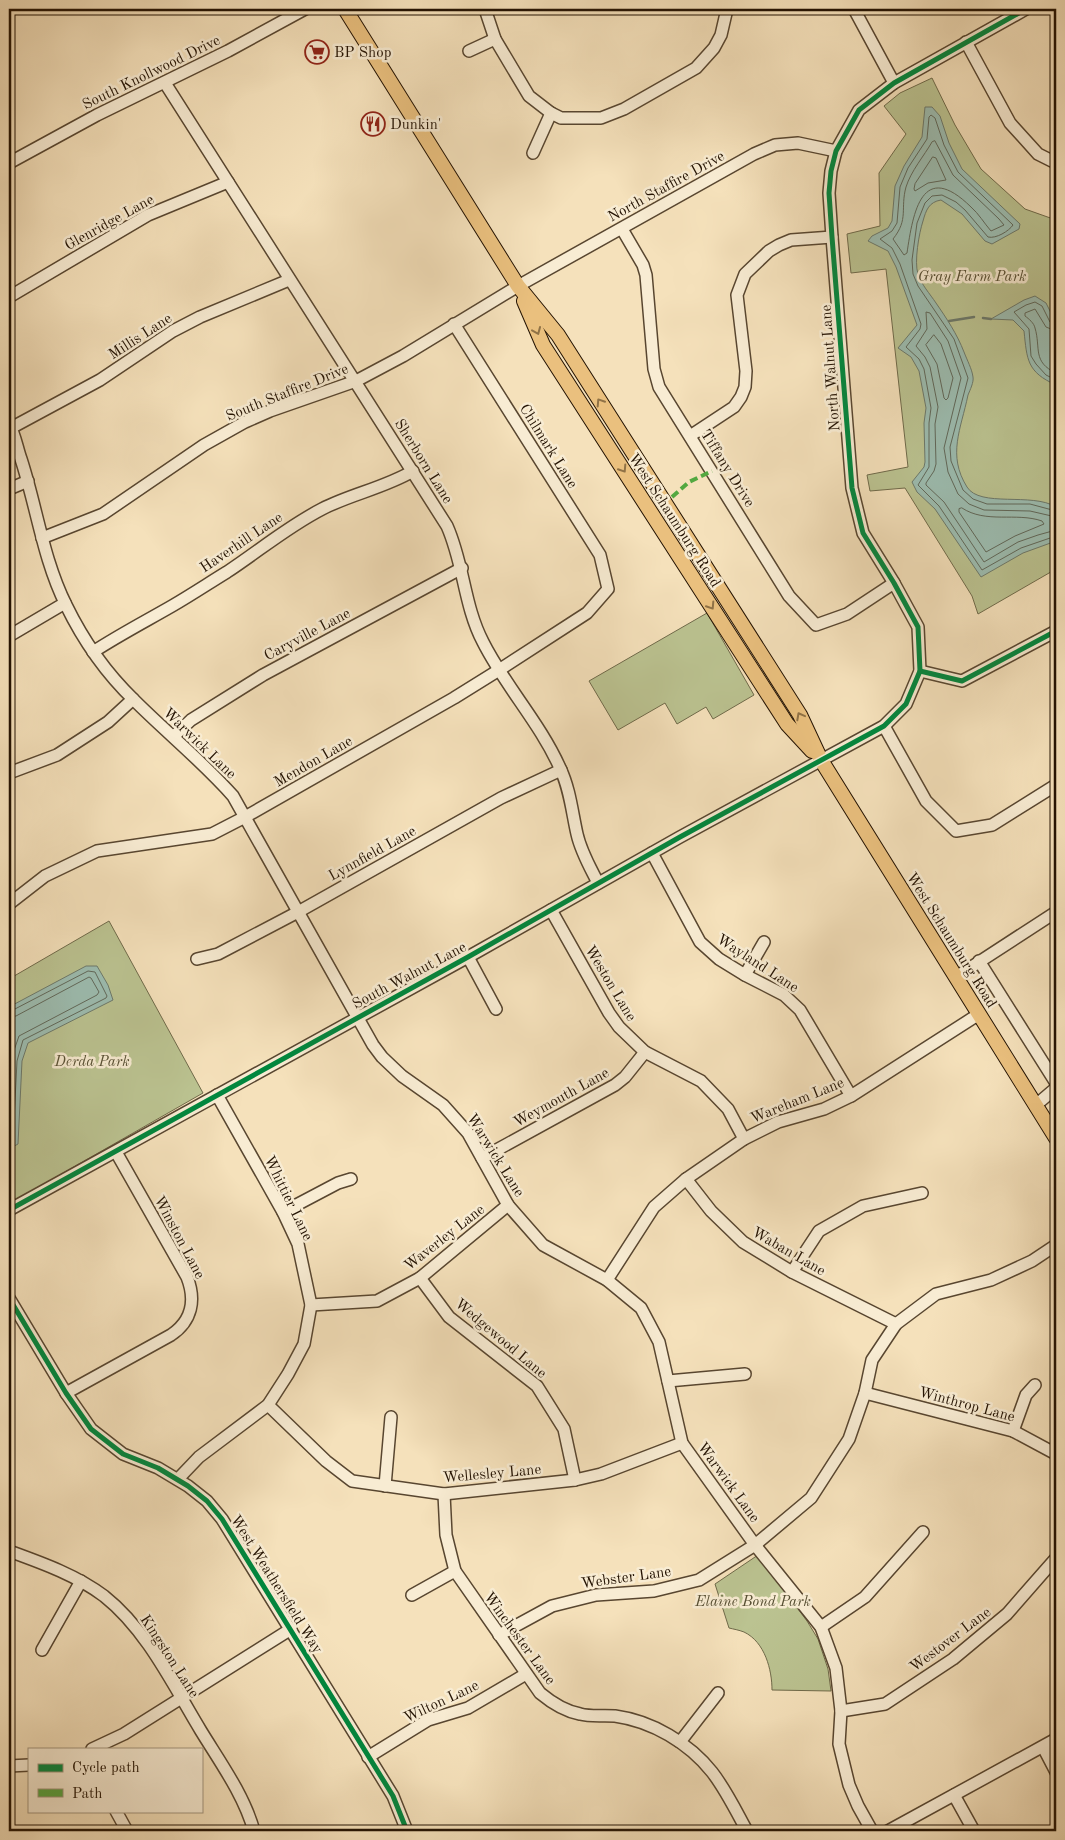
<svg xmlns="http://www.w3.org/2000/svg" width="1065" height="1840" font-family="'Old Standard TT',serif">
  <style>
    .green { fill: #bbc391; stroke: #6f6a4a }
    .water { fill: #9cbdb1; stroke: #6c796b }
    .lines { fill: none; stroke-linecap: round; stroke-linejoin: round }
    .shore { stroke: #60685a; stroke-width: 1 }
    .stream { stroke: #6c796b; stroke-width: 2.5 }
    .minor-casing { stroke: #584630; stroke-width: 14 }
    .major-casing { stroke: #231202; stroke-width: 16 }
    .minor { stroke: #f8ecd3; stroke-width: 11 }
    .major { stroke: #eac07e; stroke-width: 14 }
    .quiet { stroke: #53a840; stroke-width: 4; stroke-dasharray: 8 4; stroke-linecap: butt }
    .cycleway-casing { stroke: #f8ecd3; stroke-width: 8 }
    .cycleway { stroke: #00873e; stroke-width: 5 }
    .oneway { stroke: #907246 }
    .labels { text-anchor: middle; stroke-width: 5; stroke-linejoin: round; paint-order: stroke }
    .poi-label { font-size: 15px; fill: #231202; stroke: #f8ecd3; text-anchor: start }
    .street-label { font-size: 15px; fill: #231202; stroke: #f8ecd3 }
    .park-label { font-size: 15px; font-style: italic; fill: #585034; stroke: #f8ecd3 }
  </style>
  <rect width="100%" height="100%" fill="#f5e1bb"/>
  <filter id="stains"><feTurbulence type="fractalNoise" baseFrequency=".004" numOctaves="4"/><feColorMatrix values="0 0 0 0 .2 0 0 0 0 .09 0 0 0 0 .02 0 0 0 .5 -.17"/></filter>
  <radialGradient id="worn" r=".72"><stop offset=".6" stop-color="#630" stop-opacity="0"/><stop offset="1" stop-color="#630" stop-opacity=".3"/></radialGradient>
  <g class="green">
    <path d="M932,78L955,125L981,169L1025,209L1056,220V569L978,614L972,596L905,488L870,491L867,475L908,467L886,269L851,273L847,234L880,226L879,173L906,134L884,106L900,93Z"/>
    <path d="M707,613L754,695L713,719L706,707L677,724L665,703L618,730L589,681Z"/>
    <path d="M109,921L203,1093L9,1204V979Z"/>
    <path d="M758,1555L807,1621L818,1639L828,1669L831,1691L772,1690C772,1670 765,1642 744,1632C739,1630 733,1629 729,1628L715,1584Z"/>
  </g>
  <g class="water">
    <path d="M925,107H932L940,116L949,143L962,169L1020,224L1019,229L992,244L985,241L962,214L941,200C929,202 926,210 923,221C919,233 914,262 918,274C921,284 930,294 936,303C947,319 957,334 964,352C967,360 972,369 973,377C974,382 970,390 968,395C961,429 947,455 967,487C980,508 1032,492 1056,507V541L1023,553L981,577L935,509L917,492L912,482L924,467L925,462L924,423L926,408L919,371L911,357L898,348L917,325L896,267L888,251L868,241L872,236L888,228L892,221L895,186L904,166L922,137Z"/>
    <path d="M1035,296L1046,303L1056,323V385C1027,372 1027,360 1024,331L1013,320L991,319L1024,300Z"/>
    <path d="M86,966H97L108,985L113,1000L28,1043L22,1061L18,1144L9,1149V1007Z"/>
  </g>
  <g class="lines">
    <g class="shore">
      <path d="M935,141L953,175L999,219L1004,225L991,231C984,223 979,214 971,207C922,159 913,212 907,253L904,255L893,239C909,219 900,209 906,187C911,171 924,156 932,142Z"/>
      <path d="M933,157L936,158L946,180L928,183L915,191L914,189L915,184Z"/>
      <path d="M1056,324L1050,322L1042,306L1035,302L1026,305L1014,312L1029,329L1031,356L1036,364L1046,375L1056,380"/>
      <path d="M1056,331L1046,327L1035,309L1025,313V316C1029,319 1034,323 1035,328C1041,348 1032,362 1056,373"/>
      <path d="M934,335L941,344L953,378L948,398L946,400L944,398L937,364L926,345Z"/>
      <path d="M962,508C986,524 1016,512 1042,521L1044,524L1015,536L986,552L959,512V509Z"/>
      <path d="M1056,511L1030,504H987L973,499L963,490L951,461L950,447L968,378L954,339L918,286L913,274L912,260L917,223L925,203L932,196L942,195L956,202L965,210L988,237C996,239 1009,231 1013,225L958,172L944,145L935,118L931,115L929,117L927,139L908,168L900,187L897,223L892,231L880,239L892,248L900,264L921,324L920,329L906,347L919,359L924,369L931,408L929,423V467L918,485L939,506L982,570L1021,548L1056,536"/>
      <path d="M1056,517L1030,511L984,510L969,504L958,494L948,472L944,448L961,378L948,341L930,313L926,312L927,329L916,346L925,357L930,367L938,407L935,424L936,464L934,471L926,483V485L944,502L984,562L1018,542L1038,535L1056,530"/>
      <path d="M9,1011L13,1010L88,971L95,972L107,996L106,998L23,1040L17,1061L13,1140L9,1143"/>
      <path d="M9,1017L16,1016L89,977L91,978L99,992L97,995L19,1036L11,1059L9,1101"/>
    </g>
    <g class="stream">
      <path d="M983,318L991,319"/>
      <path d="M949,321L974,317"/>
    </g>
    <g class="minor-casing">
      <g id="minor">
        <path d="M485,9L495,39L529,96L551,113L561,118H601L624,109L696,68L714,48L721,35L727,9"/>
        <path d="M854,9L894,83"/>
        <path d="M966,42L1010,123L1038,154L1056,163"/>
        <path d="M469,51L495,39"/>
        <path d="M165,83L447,526C464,564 464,606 483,642C505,686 540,723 560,768C570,789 572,812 577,834C581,852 590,867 598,883"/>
        <path d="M533,153L551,113"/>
        <path d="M9,163L97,115L228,51L305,9"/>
        <path d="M622,229L643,265L646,275L654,369L659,387L789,596L816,625L847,614L894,583"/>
        <path d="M9,297L148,215L228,182"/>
        <path d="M9,424C15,434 17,448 21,459C37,508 43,559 66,605C83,640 106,673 134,700C167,733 202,761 233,796L373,1045L382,1057L402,1076L443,1105L468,1133L508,1205L543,1245L607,1280L641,1308L659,1342L682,1443L755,1545L821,1627L836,1668L841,1711L839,1744L849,1785L858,1806L872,1831"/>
        <path d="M11,428L100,380L173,331L200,317L289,280"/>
        <path d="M690,436L734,407L741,397L745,387L746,371L737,295L745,274L769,251L779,245L791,240L832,237"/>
        <path d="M9,489L28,481"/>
        <path d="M42,538L103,514L204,445L245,422L270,411L356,381L403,356L518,286L754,154L775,145L798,143L836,151"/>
        <path d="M9,636L65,603"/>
        <path d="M93,652C119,635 146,621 172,606C191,595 209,583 227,572C259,551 287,527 322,509C351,494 384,488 413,471"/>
        <path d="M920,671L962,681L1056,631"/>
        <path d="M884,726L926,801L956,831L992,825L1056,785"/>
        <path d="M174,736L191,720L263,675L462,568"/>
        <path d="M9,773L57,755L108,722L133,699"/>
        <path d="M652,853L700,942L719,959L745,975L784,995L800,1010L851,1096"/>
        <path d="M9,904L45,876L97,851L212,834L245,817L454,698L499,670L587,613L608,589L600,555L454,324"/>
        <path d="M551,910L609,1013L619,1027L645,1052L701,1081L728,1109L744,1139"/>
        <path d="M468,957L496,1009"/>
        <path d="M197,959L218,954L298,912L501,798L561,770"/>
        <path d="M979,961L1056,1083"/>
        <path d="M745,975L764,942"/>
        <path d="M956,977L1056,912"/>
        <path d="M1036,1105L1056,1088"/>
        <path d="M482,1158L615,1085L625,1077L645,1052"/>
        <path d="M686,1179L711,1211L743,1242L792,1272L896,1324"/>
        <path d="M9,1210L468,957L680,837L884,726L906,704L920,671L918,627L894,583L863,533L852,488L832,237L829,193L831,171L836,151L859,110L894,83L1026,9"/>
        <path d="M283,1212L338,1183L351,1179"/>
        <path d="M792,1272L819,1231L863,1206L922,1193"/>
        <path d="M420,1278L449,1317L537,1386L564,1429L575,1480"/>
        <path d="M607,1280L654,1207L686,1179L744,1139L778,1122L824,1109L851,1096L979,1014"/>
        <path d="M9,1298L66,1393L91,1429L123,1454L158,1468L188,1486L207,1501L222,1519L393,1796L407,1831"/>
        <path d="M311,1305L377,1301L420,1278L508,1205"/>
        <path d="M668,1381L745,1374"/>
        <path d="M66,1393L171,1335C192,1321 196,1300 187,1277L116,1152"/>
        <path d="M865,1393L1013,1431L1056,1454"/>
        <path d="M268,1405L326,1461L352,1481L444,1494L575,1480L601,1474L682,1443"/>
        <path d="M1013,1431L1026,1395L1035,1385"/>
        <path d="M178,1479L199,1457L268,1405L288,1374L304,1344L311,1305L298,1244L283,1212L217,1095"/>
        <path d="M385,1486L391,1417"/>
        <path d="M444,1494L446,1535L455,1571L540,1693C552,1703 564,1711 580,1714C591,1717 603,1715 615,1716C652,1721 689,1743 712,1772C726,1790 736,1811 747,1831"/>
        <path d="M9,1551C42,1563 76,1575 104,1596C147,1630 173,1685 201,1731C220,1762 244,1795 254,1831"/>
        <path d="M412,1595L455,1571"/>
        <path d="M821,1627L865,1597L923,1532"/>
        <path d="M499,1635L552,1606L596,1595L654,1591L699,1580L755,1545L811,1498L849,1439L865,1393L872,1360L896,1324L936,1294L991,1280L1032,1261L1056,1245"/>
        <path d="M42,1650L81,1581"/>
        <path d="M841,1711L885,1704L953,1659L1007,1614L1056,1558"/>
        <path d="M680,1742L718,1693"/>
        <path d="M1043,1747L1056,1772"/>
        <path d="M92,1749L124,1734L291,1629"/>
        <path d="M368,1757L428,1720L468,1708L526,1674"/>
        <path d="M9,1766L29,1765"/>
        <path d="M954,1795L974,1831"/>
        <path d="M116,1811L127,1831"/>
        <path d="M888,1831L1056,1739"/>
      </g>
    </g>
    <g class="major-casing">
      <g id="major">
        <path d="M345,9L518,286L558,335L800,715L821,760L1056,1138"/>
        <path d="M524,301L543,345L787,724L812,751"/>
      </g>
    </g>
    <use href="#minor" class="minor"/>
    <use href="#major" class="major"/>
    <path class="quiet" d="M672,497L689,482L712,471"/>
    <g class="cycleway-casing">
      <g id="cycleway">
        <path d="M920,671L962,681L1056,631"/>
        <path d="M9,1210L468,957L680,837L884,726L906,704L920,671L918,627L894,583L863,533L852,488L832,237L829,193L831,171L836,151L859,110L894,83L1026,9"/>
        <path d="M9,1298L66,1393L91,1429L123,1454L158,1468L188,1486L207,1501L222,1519L393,1796L407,1831"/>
      </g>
    </g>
    <use href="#cycleway" class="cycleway"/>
  </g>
  <defs><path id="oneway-chevron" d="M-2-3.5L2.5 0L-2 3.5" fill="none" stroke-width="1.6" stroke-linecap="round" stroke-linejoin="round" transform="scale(1.25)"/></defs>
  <g class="oneway">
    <use href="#oneway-chevron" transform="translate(537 331) rotate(67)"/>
    <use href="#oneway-chevron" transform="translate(600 402) rotate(-123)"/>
    <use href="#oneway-chevron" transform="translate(623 469) rotate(57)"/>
    <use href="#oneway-chevron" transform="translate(711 606) rotate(57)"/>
    <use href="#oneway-chevron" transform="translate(800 716) rotate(-118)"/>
  </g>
  <defs>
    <g id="supermarket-ring" transform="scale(1.25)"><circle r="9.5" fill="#f8ecd3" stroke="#8f2418" stroke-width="1.5"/><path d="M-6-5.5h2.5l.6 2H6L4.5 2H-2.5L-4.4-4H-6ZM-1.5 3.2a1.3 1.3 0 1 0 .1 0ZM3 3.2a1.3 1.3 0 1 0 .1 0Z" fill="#8f2418"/></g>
    <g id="restaurant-ring" transform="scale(1.25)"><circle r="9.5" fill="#f8ecd3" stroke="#8f2418" stroke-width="1.5"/><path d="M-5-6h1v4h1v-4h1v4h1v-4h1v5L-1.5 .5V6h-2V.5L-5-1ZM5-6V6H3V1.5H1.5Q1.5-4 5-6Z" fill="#8f2418"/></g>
  </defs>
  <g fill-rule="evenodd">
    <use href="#supermarket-ring" x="317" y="52"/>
    <use href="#restaurant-ring" x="373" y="124"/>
  </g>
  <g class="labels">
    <g class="poi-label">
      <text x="334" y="57">BP Shop</text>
      <text x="390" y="129">Dunkin'</text>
    </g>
    <g class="street-label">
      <text transform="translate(151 72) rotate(-26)" y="5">South Knollwood Drive</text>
      <text transform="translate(666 186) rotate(-29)" y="5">North Staffire Drive</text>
      <text transform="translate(109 222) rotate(-29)" y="5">Glenridge Lane</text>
      <text transform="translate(140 336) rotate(-33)" y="5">Millis Lane</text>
      <text transform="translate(830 368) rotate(-94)" y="5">North Walnut Lane</text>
      <text transform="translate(287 392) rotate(-22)" y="5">South Staffire Drive</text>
      <text transform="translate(549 446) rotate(58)" y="5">Chilmark Lane</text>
      <text transform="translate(424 461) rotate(58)" y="5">Sherborn Lane</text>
      <text transform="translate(728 468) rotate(58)" y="5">Tiffany Drive</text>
      <text transform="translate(675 520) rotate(57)" y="5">West Schaumburg Road</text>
      <text transform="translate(241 542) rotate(-34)" y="5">Haverhill Lane</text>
      <text transform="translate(307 634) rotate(-28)" y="5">Caryville Lane</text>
      <text transform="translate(200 743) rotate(44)" y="5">Warwick Lane</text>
      <text transform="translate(313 761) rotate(-30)" y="5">Mendon Lane</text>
      <text transform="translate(372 853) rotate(-29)" y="5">Lynnfield Lane</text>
      <text transform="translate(952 940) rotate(58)" y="5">West Schaumburg Road</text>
      <text transform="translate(758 963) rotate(33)" y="5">Wayland Lane</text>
      <text transform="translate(409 975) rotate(-28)" y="5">South Walnut Lane</text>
      <text transform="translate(611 983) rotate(59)" y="5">Weston Lane</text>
      <text transform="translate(561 1097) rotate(-29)" y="5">Weymouth Lane</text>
      <text transform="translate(797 1100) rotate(-22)" y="5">Wareham Lane</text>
      <text transform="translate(496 1155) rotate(58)" y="5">Warwick Lane</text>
      <text transform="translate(289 1198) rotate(64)" y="5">Whittier Lane</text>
      <text transform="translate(180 1237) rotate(62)" y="5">Winston Lane</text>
      <text transform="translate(444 1237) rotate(-38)" y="5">Waverley Lane</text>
      <text transform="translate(789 1251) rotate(30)" y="5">Waban Lane</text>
      <text transform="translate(501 1338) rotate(40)" y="5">Wedgewood Lane</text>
      <text transform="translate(967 1404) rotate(15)" y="5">Winthrop Lane</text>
      <text transform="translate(492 1473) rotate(-5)" y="5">Wellesley Lane</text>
      <text transform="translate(729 1482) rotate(54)" y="5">Warwick Lane</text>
      <text transform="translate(626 1577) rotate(-8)" y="5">Webster Lane</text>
      <text transform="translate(277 1584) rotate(58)" y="5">West Weathersfield Way</text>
      <text transform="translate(520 1638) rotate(54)" y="5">Winchester Lane</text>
      <text transform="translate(950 1639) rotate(-37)" y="5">Westover Lane</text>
      <text transform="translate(170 1656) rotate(57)" y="5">Kingston Lane</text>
      <text transform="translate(441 1701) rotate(-25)" y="5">Wilton Lane</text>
    </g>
    <g class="park-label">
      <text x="972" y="281">Gray Farm Park</text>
      <text x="92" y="1066">Derda Park</text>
      <text x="753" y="1606">Elaine Bond Park</text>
    </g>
  </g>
  <rect width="1065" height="1840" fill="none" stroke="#f5e1bb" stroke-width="30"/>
  <rect x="10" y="10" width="1045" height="1820" fill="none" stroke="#231202" stroke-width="2.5"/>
  <rect x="15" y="15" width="1035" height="1810" fill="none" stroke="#231202"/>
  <rect x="28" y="1748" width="175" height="65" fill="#f8ecd3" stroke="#a3957f"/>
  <rect x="38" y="1764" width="25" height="8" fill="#00873e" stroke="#a3957f"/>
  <text x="72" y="1772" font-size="15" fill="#231202">Cycle path</text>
  <rect x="38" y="1789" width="25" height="8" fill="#53a840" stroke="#a3957f"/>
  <text x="72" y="1798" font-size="15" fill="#231202">Path</text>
  <rect width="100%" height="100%" filter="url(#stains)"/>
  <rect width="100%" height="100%" fill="url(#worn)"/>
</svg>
